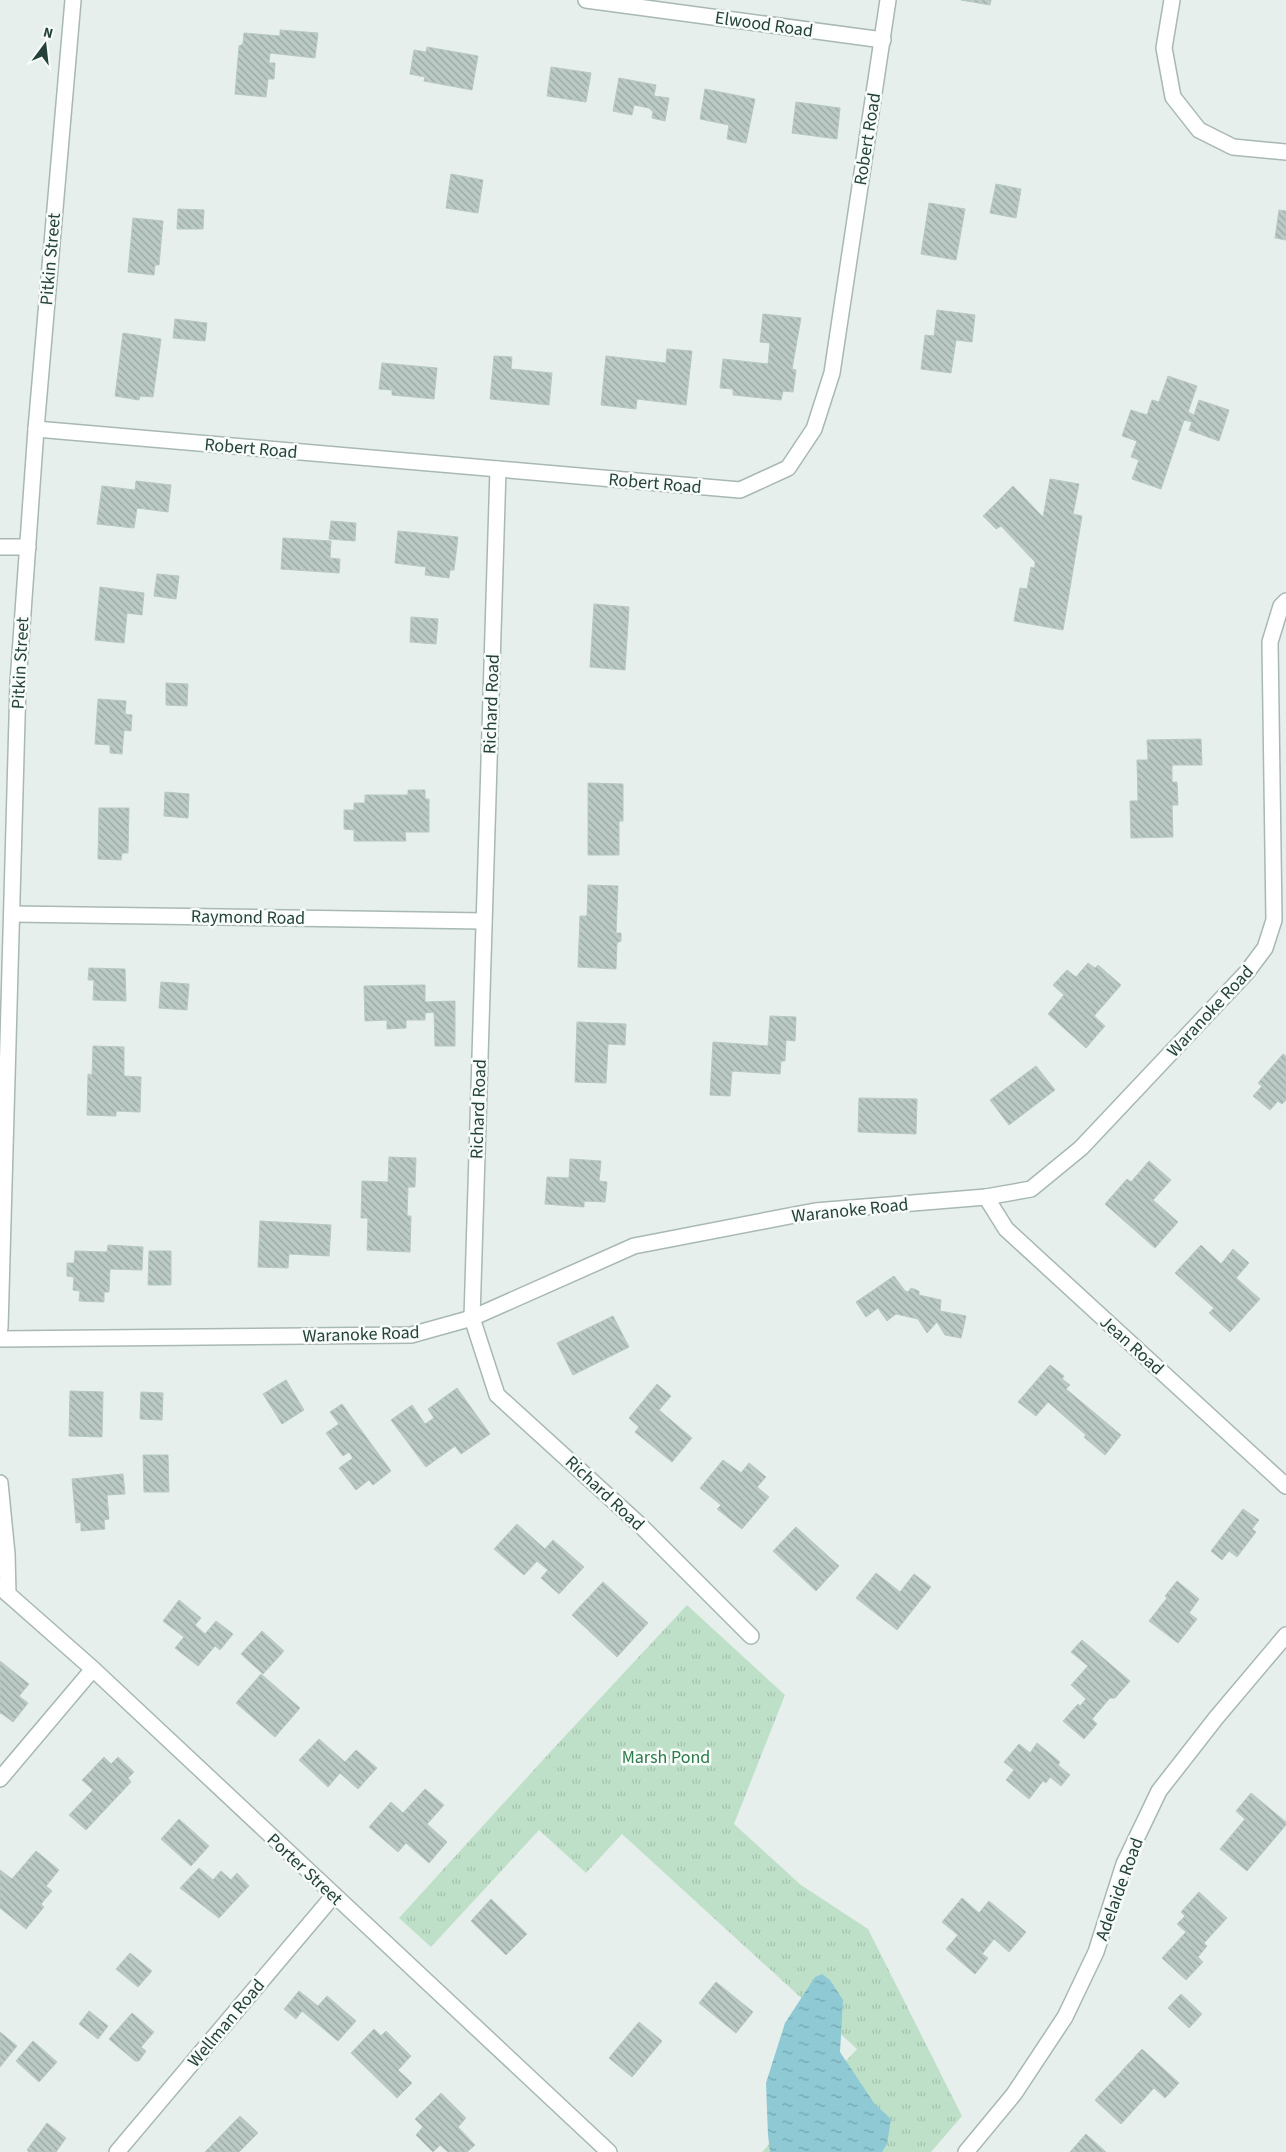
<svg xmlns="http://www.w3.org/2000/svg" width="1286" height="2152" font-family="'Source Sans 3',sans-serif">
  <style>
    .park { fill: url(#park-tufts) }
    .water { fill: url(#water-ripples) }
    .building { fill: url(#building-back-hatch); stroke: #b8c9c2 }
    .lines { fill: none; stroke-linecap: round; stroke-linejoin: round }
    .minor-casing { stroke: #a8b8b2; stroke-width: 18 }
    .tertiary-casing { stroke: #a8b8b2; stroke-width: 18 }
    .minor { stroke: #fff; stroke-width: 15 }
    .tertiary { stroke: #fff; stroke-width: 15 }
    .labels { text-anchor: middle; stroke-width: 5; stroke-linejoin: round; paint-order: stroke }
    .street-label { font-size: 18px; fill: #24423a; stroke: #f7fbf9 }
    .park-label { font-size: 18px; fill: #2d7a4b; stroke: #f7fbf9 }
  </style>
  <defs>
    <pattern id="park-tufts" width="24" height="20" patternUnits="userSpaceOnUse" patternTransform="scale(1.25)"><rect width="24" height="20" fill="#bfe0c8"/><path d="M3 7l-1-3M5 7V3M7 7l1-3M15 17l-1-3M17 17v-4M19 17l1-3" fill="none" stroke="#a4c1ad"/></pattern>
    <pattern id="water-ripples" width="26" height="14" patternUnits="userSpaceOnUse" patternTransform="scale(1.25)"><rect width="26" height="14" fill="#8ec9d4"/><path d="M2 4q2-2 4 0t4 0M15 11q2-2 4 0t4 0" fill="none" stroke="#74a5ad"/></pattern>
    <pattern id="building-back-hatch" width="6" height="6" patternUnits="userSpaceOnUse" patternTransform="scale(1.25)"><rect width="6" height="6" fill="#bbcac4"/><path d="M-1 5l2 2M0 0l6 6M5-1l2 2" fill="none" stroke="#98a6a0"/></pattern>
  </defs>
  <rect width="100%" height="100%" fill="#e6efeb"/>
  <path class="park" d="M687,1605L785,1695L734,1824L801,1885L868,1929L962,2116L931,2152H762L857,2049L622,1834L586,1873L539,1830L431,1947L399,1918L552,1750Z"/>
  <path class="water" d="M822,1974L830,1980L843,2000L840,2052L874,2103L891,2119L887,2144L882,2152H770L768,2135L766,2083L785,2023L815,1977Z"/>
  <g class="building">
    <path d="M961,0H991L990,5Z"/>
    <path d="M280,30L318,33L315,58L270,53L269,63H275L274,79H268L266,97L235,94L239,46L243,44L244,33L280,36Z"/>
    <path d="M427,47L478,56L472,90L424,81L425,77L410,74L414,50L426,52Z"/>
    <path d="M551,67L591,73L586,102L547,96Z"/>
    <path d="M619,78L656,85L654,96L669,98L665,121L652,118L653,112L649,108L634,105L632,115L613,111Z"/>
    <path d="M705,89L755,99L746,143L727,139L729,125L700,119Z"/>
    <path d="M796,102L840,108L837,139L792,133Z"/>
    <path d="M451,174L483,180L478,213L446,208Z"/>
    <path d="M996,184L1021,189L1016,218L990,213Z"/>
    <path d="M929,203L965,209L956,260L921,254Z"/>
    <path d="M178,209L204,210L203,229H177Z"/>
    <path d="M1279,210L1286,211V240L1275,238Z"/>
    <path d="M133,218L163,221L159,265H155L154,275L128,272Z"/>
    <path d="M937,310L975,315L972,342L956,340L951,373L921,369L925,335L934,336Z"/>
    <path d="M763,314L801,318L792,369L796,370L793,392L783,391L781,400L733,395V389L720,388L723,359L768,364L770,343L760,342Z"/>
    <path d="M175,319L207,323L205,341L173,338Z"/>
    <path d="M123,333L161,339L153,397L140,396L139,400L115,396Z"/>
    <path d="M667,349L692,351L686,405L637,399L636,409L601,405L606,356L666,363Z"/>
    <path d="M494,356L512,357L511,369L552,373L549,405L490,399Z"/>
    <path d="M382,363L437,368L434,399L392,395V390L379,389Z"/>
    <path d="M1168,376L1197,386L1188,412L1194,415L1199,400L1229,410L1219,441L1189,430L1192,422L1184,420L1161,489L1132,479L1139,460L1131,457L1137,441L1122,436L1131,410L1147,415L1152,400L1159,402Z"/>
    <path d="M1050,479L1079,484L1073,514L1082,516L1063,630L1014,621L1020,588L1027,589L1031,567L1035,568V562L1001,526L996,529L983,516L1013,486L1043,517Z"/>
    <path d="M136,481L171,485L168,512L137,508L134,528L97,524L102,486L135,490Z"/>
    <path d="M331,521L356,523L355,541L329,539Z"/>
    <path d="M398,531L458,537L454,570H450L449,578L425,575L426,567L395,563Z"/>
    <path d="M283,538L331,541L330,558L340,559L339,573L281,569Z"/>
    <path d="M157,574L179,576L176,599L154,596Z"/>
    <path d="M100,587L144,593L142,615L127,613L124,643L95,640Z"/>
    <path d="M594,604L629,607L625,670L590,667Z"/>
    <path d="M411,617L438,619L436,644L410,642Z"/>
    <path d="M166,683L188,684L187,706L166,705Z"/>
    <path d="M98,699L126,701L125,714L132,715L131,731L124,730L122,754L110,753V745L95,744Z"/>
    <path d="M1201,739L1202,765H1172V782H1177L1178,805H1172L1173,837L1131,838L1130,801H1138L1137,760H1148L1147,740Z"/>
    <path d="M588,783L623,784V821H619V855H588Z"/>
    <path d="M408,790H425V799H429V832H405L406,841H354V830L344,829V810H354V803H365V795H408Z"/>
    <path d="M165,792L189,794L188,818L164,816Z"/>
    <path d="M99,808H129L128,853H122L121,860L98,859Z"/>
    <path d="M588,885L618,886L616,933H621V941L617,943L616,969L578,967L580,916H587Z"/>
    <path d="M1088,963L1095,968L1098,965L1121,985L1094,1016L1105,1026L1086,1048L1048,1014L1064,995L1053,985L1067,970L1076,977Z"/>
    <path d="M89,968L125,969L126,1001L93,1000L94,980H88Z"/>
    <path d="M161,982L189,984L187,1010L159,1008Z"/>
    <path d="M425,985V1002L455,1001V1046H435L434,1012L425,1013V1020H406V1028L387,1029V1020L365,1021L364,986Z"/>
    <path d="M770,1016L796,1017L795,1041L786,1040L785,1061H781L780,1074L732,1071L730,1096L710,1095L713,1042L768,1046Z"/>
    <path d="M577,1022L626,1024L625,1045L608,1044L606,1083L575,1082Z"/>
    <path d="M93,1046L124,1047V1076L141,1077L140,1112L116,1111V1116L87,1115L88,1074L92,1075Z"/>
    <path d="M1283,1054L1286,1056V1100L1282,1104L1278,1101L1270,1110L1253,1096L1262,1086L1258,1083Z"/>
    <path d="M1036,1066L1055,1090L1009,1125L990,1100Z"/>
    <path d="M859,1098L917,1099L916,1134L858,1132Z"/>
    <path d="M389,1157L416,1158L415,1187H408L407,1216H411L410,1252L367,1250L368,1218H361L362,1181L388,1182Z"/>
    <path d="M570,1159L601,1161L599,1181L607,1182L605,1202L584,1201V1207L545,1204L547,1177L569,1178Z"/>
    <path d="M1149,1161L1171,1180L1153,1200L1178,1222L1155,1248L1105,1204L1127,1179L1131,1182Z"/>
    <path d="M260,1221L331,1225L329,1256L289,1254L288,1268L258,1267Z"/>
    <path d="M108,1245L143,1247L142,1270L110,1269L109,1292H104V1302L79,1301L80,1291L73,1290L74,1277L67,1276V1263H74L75,1251L107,1252Z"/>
    <path d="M1201,1245L1221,1264L1233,1249L1249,1263L1236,1278L1260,1299L1230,1332L1209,1313L1214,1308L1175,1273Z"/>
    <path d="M149,1251H171V1285H148Z"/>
    <path d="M894,1276L905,1291L908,1292L911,1288L919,1291V1295L941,1300L940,1311L966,1316L961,1338L945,1335L937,1322L927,1333L918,1319L896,1314L887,1321L878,1308L866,1317L856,1302Z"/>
    <path d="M613,1316L629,1347L573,1375L557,1343Z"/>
    <path d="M1050,1365L1064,1376L1062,1379L1070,1385L1066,1389L1121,1435L1105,1455L1084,1437L1086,1435L1048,1402L1036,1416L1018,1402Z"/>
    <path d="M286,1380L304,1410L282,1424L263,1394Z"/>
    <path d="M657,1384L671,1396L659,1410L692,1438L672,1462L635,1432L639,1427L629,1418Z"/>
    <path d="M457,1388L490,1434L461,1454L455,1446L426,1467L391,1420L412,1405L425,1424L434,1418L428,1409Z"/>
    <path d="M70,1391L103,1392L102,1437L69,1436Z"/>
    <path d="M141,1392L163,1393L162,1420L140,1419Z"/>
    <path d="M342,1404L391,1471L373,1485L369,1480L356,1490L339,1468L353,1458L349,1452L343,1456L326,1433L339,1424L330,1412Z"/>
    <path d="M143,1455H168L169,1492H144Z"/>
    <path d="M723,1460L741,1473L749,1463L766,1477L757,1487L769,1497L742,1529L717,1509L721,1505L700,1488Z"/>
    <path d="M123,1474L125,1494L107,1495L109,1519L104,1520L105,1529L81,1531V1522L76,1523L72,1479Z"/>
    <path d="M1243,1509L1259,1520L1252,1529L1256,1532L1237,1557L1229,1551L1222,1560L1211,1551Z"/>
    <path d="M517,1524L545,1549L553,1540L584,1567L559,1594L541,1578L548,1570L537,1561L524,1575L494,1549Z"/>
    <path d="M796,1527L839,1566L816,1591L773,1551Z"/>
    <path d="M876,1573L900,1592L914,1574L931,1587L897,1630L856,1598Z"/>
    <path d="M1177,1581L1199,1599L1189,1613L1197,1619L1178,1643L1149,1621L1167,1598L1165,1596Z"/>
    <path d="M603,1582L648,1623L617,1657L572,1615Z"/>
    <path d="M179,1600L201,1618L195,1625L205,1634L216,1621L233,1634L220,1650L215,1646L198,1666L175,1648L184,1637L163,1621Z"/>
    <path d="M262,1631L284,1651L263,1674L241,1654Z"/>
    <path d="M1082,1640L1130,1681L1115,1698H1110L1092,1719L1097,1724L1084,1739L1063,1721L1078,1704L1080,1706L1086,1699L1071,1685L1088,1666L1071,1652Z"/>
    <path d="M0,1661L29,1684L19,1696L28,1703L13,1722L1,1713L0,1714Z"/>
    <path d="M261,1674L300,1708L275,1737L236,1703Z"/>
    <path d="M319,1739L345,1762L356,1750L377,1768L358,1789L340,1773L328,1787L299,1760Z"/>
    <path d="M1037,1743L1060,1762L1058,1765L1070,1775L1061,1786L1050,1777L1046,1783L1043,1781L1029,1799L1006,1780L1014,1770L1004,1762L1019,1744L1030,1753Z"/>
    <path d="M104,1757L111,1764L118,1757L134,1772L128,1778L131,1782L86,1830L69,1815L93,1790L82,1780Z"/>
    <path d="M425,1789L444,1805L427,1824L447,1842L429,1863L406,1843L398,1852L369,1827L391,1802L403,1813Z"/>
    <path d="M1251,1793L1286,1822V1825L1247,1871L1220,1849L1245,1819L1236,1811Z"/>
    <path d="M179,1819L209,1846L191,1866L161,1839Z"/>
    <path d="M36,1851L59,1870L46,1886L52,1891L41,1904L44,1907L26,1929L0,1908V1870L12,1879Z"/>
    <path d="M199,1868L213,1880L221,1871L231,1880L237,1873L249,1886L219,1918L180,1888Z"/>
    <path d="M1199,1892L1227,1918L1204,1943L1207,1946L1198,1957L1203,1962L1186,1980L1162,1958L1186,1932L1177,1924L1185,1916L1181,1912Z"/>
    <path d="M962,1898L979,1913L989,1901L1026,1932L1009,1952L994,1939L982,1954L988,1958L975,1974L946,1949L958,1935L942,1922Z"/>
    <path d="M491,1899L527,1934L506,1955L471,1921Z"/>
    <path d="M130,1953L152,1971L138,1987L116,1969Z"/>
    <path d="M716,1982L753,2012L736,2033L699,2003Z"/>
    <path d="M299,1991L318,2006L327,1996L356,2021L338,2041L302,2011L296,2019L284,2009Z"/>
    <path d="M1181,1994L1202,2014L1189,2028L1168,2008Z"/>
    <path d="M89,2011L108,2026L98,2039L79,2024Z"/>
    <path d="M132,2013L154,2032L141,2047L146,2051L139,2061H135L109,2039Z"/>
    <path d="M639,2022L662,2041L632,2077L609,2058Z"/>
    <path d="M374,2029L381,2036L386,2031L411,2056L398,2070L412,2083L397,2098L351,2053Z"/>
    <path d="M0,2032L17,2046L0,2067Z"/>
    <path d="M33,2041L57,2062L39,2082L16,2061Z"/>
    <path d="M1142,2049L1179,2083L1165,2098L1154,2088L1121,2124L1095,2100Z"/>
    <path d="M441,2093L466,2118L458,2127L475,2145L467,2152H448L440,2145L433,2152L416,2135L423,2127L415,2119Z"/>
    <path d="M240,2116L258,2133L239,2152H205Z"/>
    <path d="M47,2123L66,2138L56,2152H29L27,2150Z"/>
    <path d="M1086,2134L1106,2152H1070Z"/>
  </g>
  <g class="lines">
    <g class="minor-casing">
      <g id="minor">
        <path d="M586,0L883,40"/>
        <path d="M1172,0L1164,48L1173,97L1199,130L1233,147L1286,152"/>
        <path d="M36,429L740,490L788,468L814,429L832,373L888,0"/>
        <path d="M498,469L472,1318L497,1395L641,1526L751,1636"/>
        <path d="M0,547H28"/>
        <path d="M12,914L484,921"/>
        <path d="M986,1197L1006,1229L1286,1486"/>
        <path d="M0,1328L18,683L36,429L73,0"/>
        <path d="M0,1339L411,1335L472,1318L634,1246L815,1211L986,1197L1031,1189L1081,1148L1247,972L1265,948L1274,920L1270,642L1281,606L1286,601"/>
        <path d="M0,1483L7,1554L8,1594"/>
        <path d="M0,1779L93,1669"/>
        <path d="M117,2152L334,1895"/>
        <path d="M966,2152L1014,2094L1065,2017L1096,1952L1124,1864L1159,1791L1216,1718L1286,1635"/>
      </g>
    </g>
    <g class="tertiary-casing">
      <path id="tertiary" d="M0,1587L93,1669L609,2152"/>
    </g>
    <use href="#minor" class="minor"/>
    <use href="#tertiary" class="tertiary"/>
  </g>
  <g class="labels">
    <g class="street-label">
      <text transform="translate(764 24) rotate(8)" y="6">Elwood Road</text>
      <text transform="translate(867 139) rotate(-81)" y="6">Robert Road</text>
      <text transform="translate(50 259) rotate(-85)" y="6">Pitkin Street</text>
      <text transform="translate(251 448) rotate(5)" y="6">Robert Road</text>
      <text transform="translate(655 483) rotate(5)" y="6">Robert Road</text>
      <text transform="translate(20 663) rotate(-87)" y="6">Pitkin Street</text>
      <text transform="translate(491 704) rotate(-88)" y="6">Richard Road</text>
      <text transform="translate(248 917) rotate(1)" y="6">Raymond Road</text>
      <text transform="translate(1210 1011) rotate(-47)" y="6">Waranoke Road</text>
      <text transform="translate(478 1109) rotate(-88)" y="6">Richard Road</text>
      <text transform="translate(850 1210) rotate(-6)" y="6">Waranoke Road</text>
      <text transform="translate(361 1334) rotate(-2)" y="6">Waranoke Road</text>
      <text transform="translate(1132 1345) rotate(42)" y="6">Jean Road</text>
      <text transform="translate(605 1493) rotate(43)" y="6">Richard Road</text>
      <text transform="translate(305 1869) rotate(43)" y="6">Porter Street</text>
      <text transform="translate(1119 1889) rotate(-70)" y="6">Adelaide Road</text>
      <text transform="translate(226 2023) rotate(-50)" y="6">Wellman Road</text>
    </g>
    <g class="park-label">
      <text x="666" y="1763">Marsh Pond</text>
    </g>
  </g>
  <g transform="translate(45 45) rotate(15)" stroke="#f7fbf9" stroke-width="4" paint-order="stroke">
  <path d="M0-4L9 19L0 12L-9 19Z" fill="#24423a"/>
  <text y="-8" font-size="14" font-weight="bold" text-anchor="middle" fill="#24423a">N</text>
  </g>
</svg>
